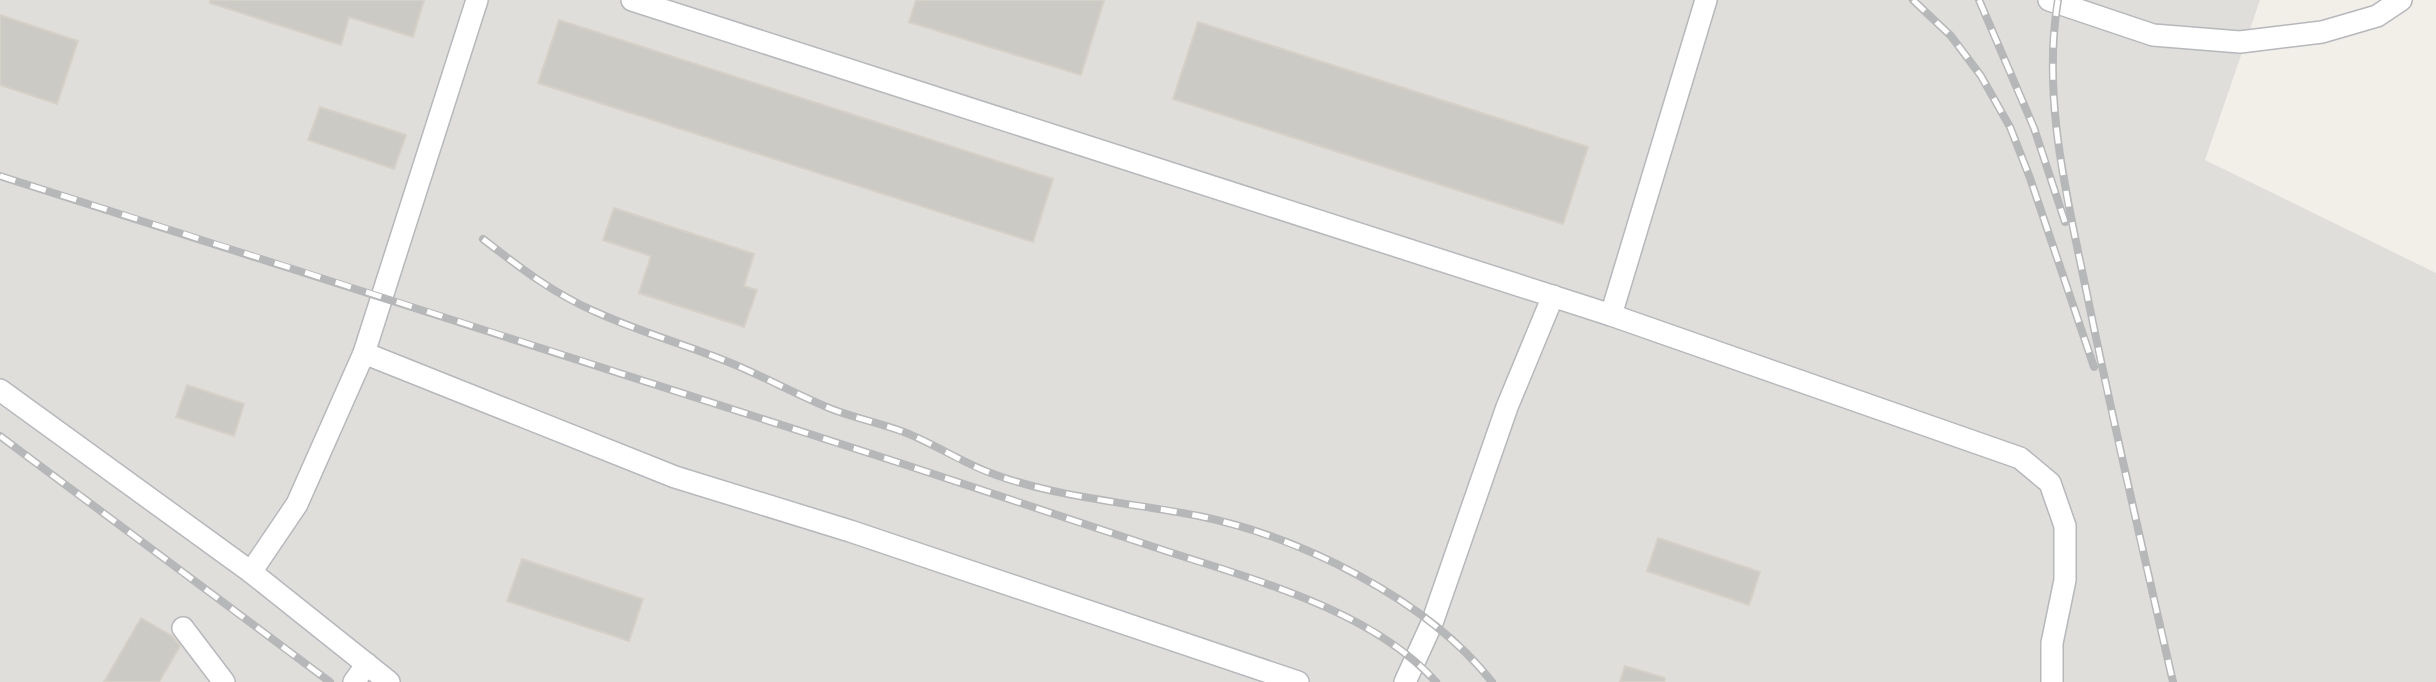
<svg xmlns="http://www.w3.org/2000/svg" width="2436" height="682" font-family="'Work Sans',sans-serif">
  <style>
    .industrial { fill: #e0deda }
    .building { fill: #cccac5; stroke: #d6d1c6; stroke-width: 2 }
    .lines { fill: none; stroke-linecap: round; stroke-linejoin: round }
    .minor-casing { stroke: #b5b8bc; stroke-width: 24 }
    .minor { stroke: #fff; stroke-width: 21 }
    .rail-casing { stroke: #b6b7b8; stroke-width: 8 }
    .rail { stroke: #fff; stroke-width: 5; stroke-dasharray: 16; stroke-linecap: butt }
  </style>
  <rect width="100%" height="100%" fill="#f1efe8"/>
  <path class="industrial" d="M0,0H2260L2205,160L2436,273V682H0Z"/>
  <g class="building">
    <path d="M210,0H424L413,37L349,17L341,45L210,3Z"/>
    <path d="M916,0H1104L1081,75L909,22Z"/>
    <path d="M0,15L78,41L57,104L0,85Z"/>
    <path d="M559,20L1053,179L1033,242L538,83Z"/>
    <path d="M1198,22L1588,147L1563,224L1173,99Z"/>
    <path d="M320,107L406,135L394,169L308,140Z"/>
    <path d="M614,208L754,254L744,286L757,290L744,327L639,293L651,256L603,240Z"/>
    <path d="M187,385L244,404L234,436L176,417Z"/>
    <path d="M1658,538L1760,572L1749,605L1647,571Z"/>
    <path d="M522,559L643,599L629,641L507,601Z"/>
    <path d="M141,618L172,636L180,646L159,682H104Z"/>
    <path d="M1625,666L1665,678L1664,682H1620Z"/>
  </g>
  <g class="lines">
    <g class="minor-casing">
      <g id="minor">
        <path d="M632,0L1611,315L2020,458L2050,483L2065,526V580L2052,643V682"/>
        <path d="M2049,0L2153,35L2240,42L2322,32L2377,16L2401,0"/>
        <path d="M1611,315L1706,0"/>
        <path d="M364,353L675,477L850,531L1298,682"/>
        <path d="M0,390L251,572L389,682"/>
        <path d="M251,572L297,504L364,353L477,0"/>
        <path d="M183,628L224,682"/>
        <path d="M354,682L367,664"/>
        <path d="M1405,682L1432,623L1507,407L1553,296"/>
      </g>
    </g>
    <use href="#minor" class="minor"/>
    <g class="rail-casing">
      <g id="rail">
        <path d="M1913,0L1951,36L1981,76L2010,127L2030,178L2094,367"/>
        <path d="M1979,0L2034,128L2065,222"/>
        <path d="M2058,0C2041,101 2069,205 2089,304C2115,430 2144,556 2173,682"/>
        <path d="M0,176C300,270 600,367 900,463C983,490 1065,518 1148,545C1242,577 1368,606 1436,682"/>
        <path d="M483,239C519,267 554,294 596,312C642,333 691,346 738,366C768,379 798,395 829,408C854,418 880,423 904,432C935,444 964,464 996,475C1061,498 1132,503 1199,516C1301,537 1428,600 1492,682"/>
        <path d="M0,436L330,682"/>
      </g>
    </g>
    <use href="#rail" class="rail"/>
  </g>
</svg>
